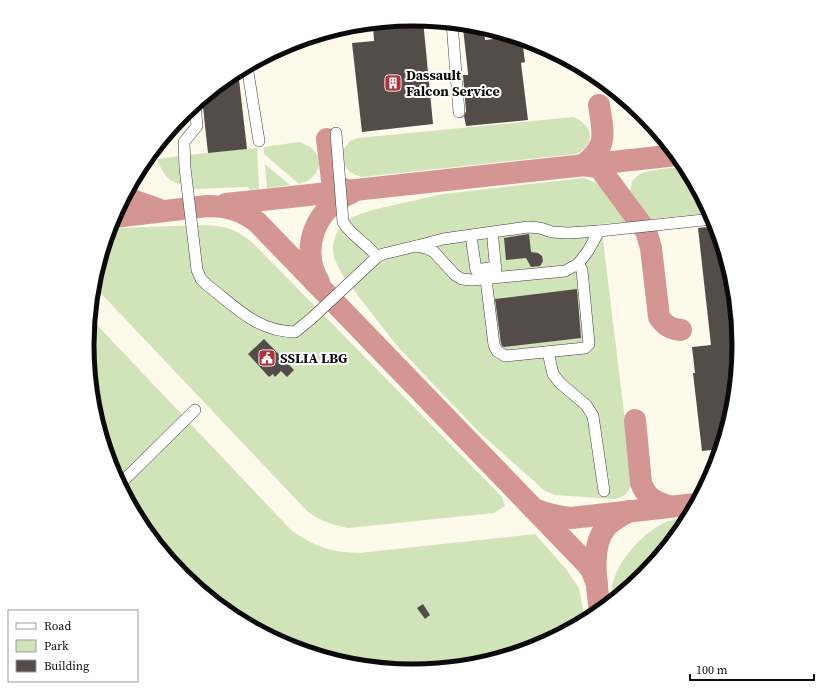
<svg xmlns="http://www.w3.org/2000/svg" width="826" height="690" font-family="'Source Serif 4',serif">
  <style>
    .green { fill: #d0e3b9 }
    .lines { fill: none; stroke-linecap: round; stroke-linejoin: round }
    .taxiway { stroke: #d49693; stroke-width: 22 }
    .building { fill: #534c49 }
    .minor-casing { stroke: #3e3e3e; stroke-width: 12 }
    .minor { stroke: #fff; stroke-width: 11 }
    .labels { text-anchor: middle; stroke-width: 4; stroke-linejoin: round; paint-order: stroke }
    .poi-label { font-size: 14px; font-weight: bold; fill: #0b0b0b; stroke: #fff; text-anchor: start }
    .rim { fill: none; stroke: #0b0b0b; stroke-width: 5 }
  </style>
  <rect width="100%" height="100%" fill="#fdf9eb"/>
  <g class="green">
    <path d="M574,117C593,126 597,144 576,154L362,177C346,173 343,166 343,150L350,141L358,138Z"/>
    <path d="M299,142C303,144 308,145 311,148C327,161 317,180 299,184L264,154V147Z"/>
    <path d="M257,148L259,189L250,190L248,187L193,189L188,155Z"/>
    <path d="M179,156L182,184C167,183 162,171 157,159Z"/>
    <path d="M265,164L290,185L267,188Z"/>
    <path d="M686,167L710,213L651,219L646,217L630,191C631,188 631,184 632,182C640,167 671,169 686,167Z"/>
    <path d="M584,178L596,183L607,192L626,222L601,224L632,478L631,486L629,490L624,496L615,499L555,495L545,491L479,432L397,346L343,276L334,258L333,246L335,237L339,229L352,217L372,210L443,194Z"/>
    <path d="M204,225C228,227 234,228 253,243L502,497L505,506L494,513L348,528C333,525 321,521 308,512L93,285L109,230L116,228Z"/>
    <path d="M90,313L98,326L291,530C315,547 330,552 360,553L535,534L566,569L579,588L585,621L538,646L476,665L413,671L349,665L288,646L232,616L182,575L142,526L112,470L93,408L87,345Z"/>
    <path d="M689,517L684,526L643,576L611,602C608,571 636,538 662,524C670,520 680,518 689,517Z"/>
  </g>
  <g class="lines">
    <g class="taxiway">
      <path d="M327,139L332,180L337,187L350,191"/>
      <path d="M583,165L597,167L601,170L646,231L651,248L659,317C665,326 671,329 681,330"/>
      <path d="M583,165C609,146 603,133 599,105"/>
      <path d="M124,197L158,209"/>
      <path d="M226,204L677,155"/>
      <path d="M114,217L207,206C227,206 241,210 257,222L587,564L592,571L597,584"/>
      <path d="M319,282C299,248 316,208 351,193"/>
      <path d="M635,420L641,483C647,498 653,501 668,506"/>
      <path d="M534,509C547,514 557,517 571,518L696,504"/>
      <path d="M600,611C597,586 589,548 606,527C612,520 621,516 629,511"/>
    </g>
  </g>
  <g class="building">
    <path d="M413,19L423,20L433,124L362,132L352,43L374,41L373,23Z"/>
    <path d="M479,26L483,27L485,40L502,38V33L510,35V38L516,37L522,39L525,62L521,63L528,120L466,126L464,116L466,111L463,75H468V73L463,28Z"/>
    <path d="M238,71L247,149L208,153L202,98L232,74Z"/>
    <path d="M716,226L733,282L739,345L733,409L720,449L702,451L693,373H695L692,347L711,345L698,228Z"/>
    <path d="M529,234L531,252L538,253L542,256L543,261L540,266L531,267L526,258L506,260L504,238Z"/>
    <path d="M577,289L581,338L504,347L502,346L501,343L495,299Z"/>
    <path d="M264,339L294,370L287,377L281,371L275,377L273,374L269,377L248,354Z"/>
    <path d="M423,604L430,615L425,619L417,608Z"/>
  </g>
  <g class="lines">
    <g class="minor-casing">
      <g id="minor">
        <path d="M452,23L459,112"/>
        <path d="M247,66L259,141"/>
        <path d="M195,104L197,126L184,142L185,168L197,270L201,279L207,285C236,307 256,331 295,332L312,318L377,257L383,254L416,246L426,248L434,252L455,275L462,279L472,280L565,271L578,264L588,251L599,231L713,219"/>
        <path d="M336,133L343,222C351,236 368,244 377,257"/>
        <path d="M493,240L496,273"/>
        <path d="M472,243L476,270L496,267"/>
        <path d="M417,246L443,239L528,227L540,228L552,232L568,233L599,231"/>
        <path d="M486,279L494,345L497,351L505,356L585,348L589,344L582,270L578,264"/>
        <path d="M548,352L553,374L560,383L586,405L593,416L604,491"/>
        <path d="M120,484L195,410"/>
      </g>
    </g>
    <use href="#minor" class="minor"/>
  </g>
  <defs>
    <g id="building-square" transform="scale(0.9)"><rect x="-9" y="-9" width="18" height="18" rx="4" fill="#ac323b" stroke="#fff"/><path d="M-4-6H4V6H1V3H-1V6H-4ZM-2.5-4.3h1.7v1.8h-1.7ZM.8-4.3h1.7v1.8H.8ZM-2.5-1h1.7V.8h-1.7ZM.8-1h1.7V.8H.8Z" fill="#fff"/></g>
    <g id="civic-square" transform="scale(0.9)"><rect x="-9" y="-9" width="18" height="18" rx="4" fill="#ac323b" stroke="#fff"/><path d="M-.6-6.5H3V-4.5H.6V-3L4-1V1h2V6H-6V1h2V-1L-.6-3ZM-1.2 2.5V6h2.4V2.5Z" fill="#fff"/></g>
  </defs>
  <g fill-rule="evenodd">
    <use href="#building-square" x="393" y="83"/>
    <use href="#civic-square" x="267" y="358"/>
  </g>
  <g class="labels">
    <g class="poi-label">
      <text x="406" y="80">Dassault<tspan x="406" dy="16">Falcon Service</tspan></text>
      <text x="280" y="363">SSLIA LBG</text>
    </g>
  </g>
  <path d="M0 0H826V690H0ZM94 345a319 319 0 1 1 638 0a319 319 0 1 1-638 0Z" fill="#fff" fill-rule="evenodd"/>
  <path class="rim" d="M94 345a319 319 0 1 1 638 0a319 319 0 1 1-638 0Z"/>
  <rect x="8" y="610" width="130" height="72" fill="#ffffff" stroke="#9d9d9d"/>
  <rect x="16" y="623" width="20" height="6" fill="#ffffff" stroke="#9d9d9d"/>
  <text x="44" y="630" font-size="12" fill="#0b0b0b">Road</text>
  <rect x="16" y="640" width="20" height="12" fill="#d0e3b9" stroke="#9d9d9d"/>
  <text x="44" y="650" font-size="12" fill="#0b0b0b">Park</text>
  <rect x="16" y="660" width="20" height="12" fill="#534c49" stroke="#9d9d9d"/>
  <text x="44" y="670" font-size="12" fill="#0b0b0b">Building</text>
  <path d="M690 674v6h124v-6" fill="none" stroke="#0b0b0b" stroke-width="2"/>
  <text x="696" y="674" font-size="12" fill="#0b0b0b" stroke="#ffffff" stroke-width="3" paint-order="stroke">100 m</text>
</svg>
